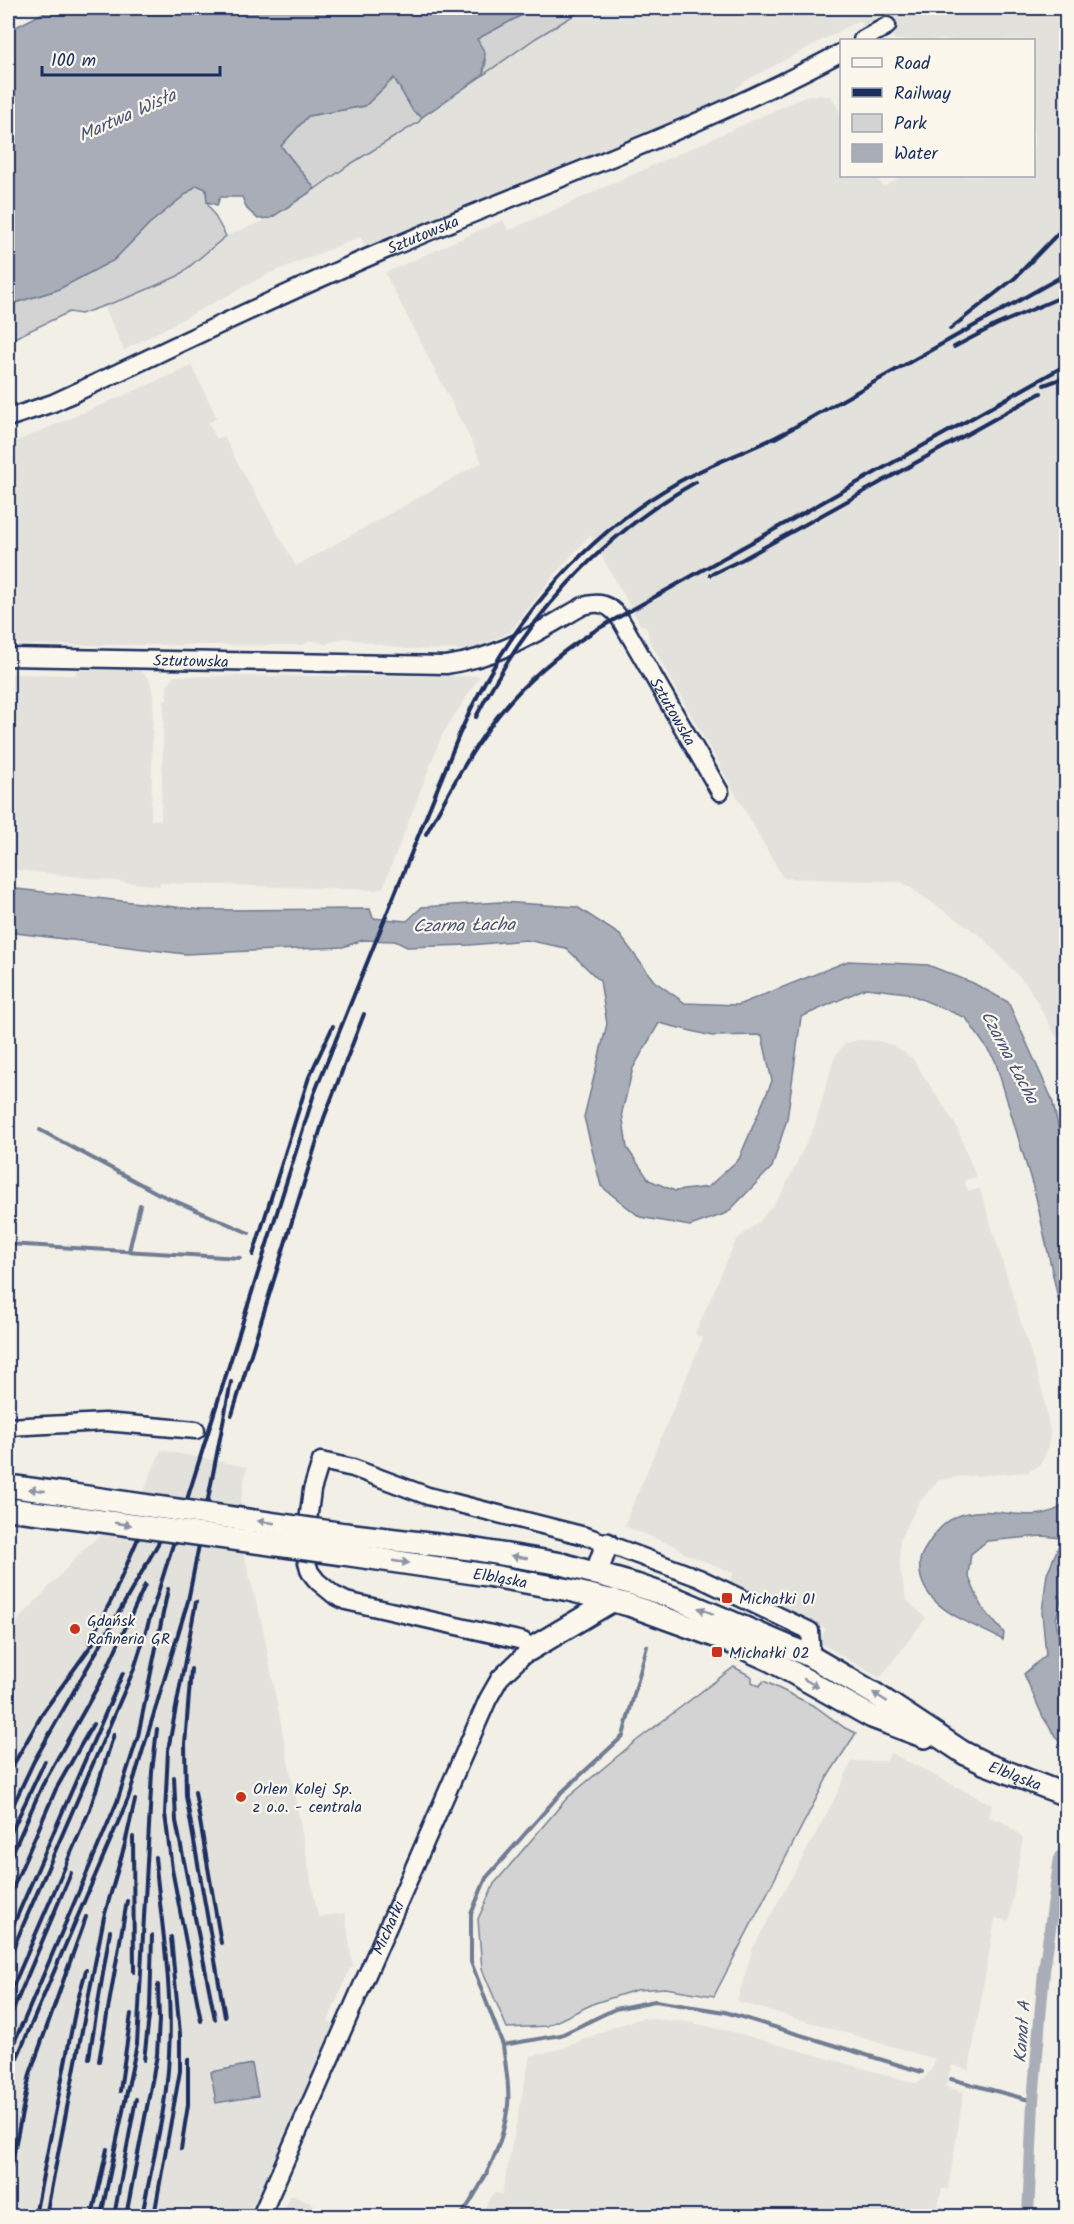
<svg xmlns="http://www.w3.org/2000/svg" width="1074" height="2224" font-family="Kalam,sans-serif">
  <style>
    .built { fill: #e2e1dc }
    .green { fill: #d2d3d2; stroke: #768198; stroke-width: 1.5 }
    .water { fill: #a9adb7; stroke: #707b93; stroke-width: 1.5; fill-rule: evenodd }
    .lines { fill: none; stroke-linecap: round; stroke-linejoin: round }
    .stream { stroke: #707b93; stroke-width: 4 }
    .canal { stroke: #a9adb7; stroke-width: 12 }
    .minor-casing { stroke: #1b2f5e; stroke-width: 21 }
    .major-casing { stroke: #1b2f5e; stroke-width: 26 }
    .minor { stroke: #fbf7ec; stroke-width: 16 }
    .major { stroke: #fbf7ec; stroke-width: 21 }
    .rail { stroke: #1b2f5e; stroke-width: 4 }
    .major-bridge-casing { stroke: #1b2f5e; stroke-width: 26; stroke-linecap: butt }
    .major-bridge { stroke: #fbf7ec; stroke-width: 21 }
    .oneway { fill: #8b93a5 }
    .poi-dot { fill: #c8321e; stroke: #fbf7ec; stroke-width: 2 }
    .labels { text-anchor: middle; stroke-width: 4.5; stroke-linejoin: round; paint-order: stroke }
    .street-label { font-size: 16px; fill: #1b2f5e; stroke: #fbf7ec }
    .poi-label { font-size: 16px; fill: #1b2f5e; stroke: #fbf7ec; text-anchor: start }
    .water-label { font-size: 18px; font-style: italic; fill: #465579; stroke: #fbf7ec }
  </style>
  <rect width="100%" height="100%" fill="#f2efe6"/>
  <filter id="ink" filterUnits="userSpaceOnUse"><feTurbulence type="fractalNoise" baseFrequency=".0167" numOctaves="2"/><feDisplacementMap in="SourceGraphic" scale="12" xChannelSelector="R" yChannelSelector="G"/><feConvolveMatrix kernelMatrix="1 2 1 2 8 2 1 2 1" color-interpolation-filters="sRGB"/></filter>
  <g filter="url(#ink)">
    <g class="built">
      <path d="M586,8H1066V1046L1054,1033L1028,986L981,936L902,882L783,878L649,640L648,631L644,625L641,626L590,535L551,579L510,632L473,650L406,649L345,638L328,643L327,645L311,640L303,645H8V445L192,366L217,418L208,423L217,439L224,436L237,462L296,566L482,462L385,273L503,220L508,230L512,229L809,95L831,96L841,114L842,176H876L883,187L902,176H1034V40H895L883,19L865,29L860,20L747,80L727,97L614,146L366,246L360,237L268,274L124,350L104,306L178,276L226,236L271,218L349,165L419,122L422,117L536,38Z"/>
      <path d="M76,670H140L150,680L153,697L151,820L161,819L164,701L167,699V686L174,676H480L442,735L383,887L375,890L160,883V886L8,869V674L76,675Z"/>
      <path d="M858,1040L878,1041L893,1045L912,1058L956,1125L976,1177L965,1180V1185L969,1191L980,1189L1043,1393L1050,1433L1048,1447L1044,1458L1037,1467L1028,1472L956,1477L939,1480L920,1501L900,1539V1567L906,1599L926,1618L880,1678L818,1642L826,1629L730,1581L734,1573L684,1553L677,1547L624,1526L703,1338L695,1334L736,1240L760,1221L781,1195L815,1125L834,1058L844,1044Z"/>
      <path d="M161,1450L247,1467L236,1525L262,1624L318,1917L345,1913L353,1967L350,1968L328,2021L335,2024L251,2216H8V1631L87,1546L130,1511L135,1512Z"/>
      <path d="M891,1753L992,1805L989,1817L1003,1822L1023,1837L1009,1921L995,1918L969,2070L952,2065L945,2087L964,2092L948,2189H942L938,2206L945,2208L943,2216H480L494,2193L502,2194L530,2056L563,2048L616,2026L643,2018L687,2022L737,2033L915,2083L924,2079L933,2067L935,2059L737,2001L753,1948L833,1802L852,1761H886Z"/>
      <path d="M291,2195L340,2216H281Z"/>
    </g>
    <g class="green">
      <path d="M535,8H586L536,38L483,75L486,62L477,39Z"/>
      <path d="M394,78L413,111L422,117L419,122L349,165L315,189L281,146L308,116L365,106Z"/>
      <path d="M197,185L206,189L207,202L226,236L178,276L132,296L81,314L69,312L8,341V305L57,290L114,260L149,224Z"/>
      <path d="M734,1667L752,1677V1682L759,1686L764,1681L816,1707L845,1728L856,1733L828,1776L714,1996L665,1988L636,1990L595,2003L547,2026L507,2028L482,1969L478,1919L494,1884L567,1798L636,1741Z"/>
    </g>
    <g class="water">
      <path d="M53,8H535L477,39L485,53L483,75L422,117L413,111L394,78L365,106L308,116L281,146L315,189L271,218L258,219L247,209L242,197H220L217,205L207,202L206,189L197,185L149,224L114,260L57,290L8,305V31Z"/>
      <path d="M8,888L202,910L370,909L373,918L407,921L422,907L500,902L577,907L620,935L654,981L685,1003L738,1005L848,961L928,965L973,983L1008,1002L1052,1099L1066,1162V1335L1036,1197L995,1060L966,1018L907,993L866,988L801,1017L787,1119L772,1167L727,1213L690,1226L640,1217L601,1186L584,1117L607,1024L600,981L566,948L526,940L470,945L407,947L395,941L363,940L343,947L185,954L8,932ZM659,1023L712,1036L762,1035L772,1081L739,1159L708,1187L675,1191L649,1180L627,1148L622,1112L633,1068Z"/>
      <path d="M1066,1503V1583L1056,1619L1066,1693V1753L1043,1717L1024,1674L1046,1655L1042,1612L1047,1574L1062,1538L1042,1536L987,1541L971,1554L968,1575L981,1606L1004,1633L1003,1640C970,1622 915,1607 920,1561C921,1553 925,1549 930,1541C968,1481 1027,1537 1066,1503Z"/>
      <path d="M252,2064L258,2096L216,2103L211,2072Z"/>
    </g>
    <g class="lines">
      <g class="stream">
        <path d="M40,1130L159,1194L249,1233"/>
        <path d="M8,1244L240,1258"/>
        <path d="M129,1251L140,1205"/>
        <path d="M647,1646L623,1736L561,1793L486,1878L471,1914V1962L503,2045L561,2035L615,2009L655,2001L725,2012L922,2072"/>
        <path d="M951,2079L1033,2101"/>
        <path d="M461,2216C484,2182 503,2147 508,2105C510,2086 505,2064 503,2045"/>
      </g>
      <path class="canal" d="M1028,2216L1033,2101L1044,1971L1060,1857H1066"/>
      <g class="minor-casing">
        <g id="minor">
          <path d="M862,40L887,26"/>
          <path id="s1" d="M8,418L53,403C163,352 272,298 383,251C536,185 695,131 842,52"/>
          <path id="s2" d="M8,657L446,665C501,657 536,633 583,606C599,601 609,604 619,617L720,792"/>
          <path d="M8,1427L105,1422L196,1430"/>
          <path id="s3" d="M261,2216L488,1699L500,1678L529,1650L523,1641L346,1601L334,1595L317,1581L310,1572L304,1552L312,1490L321,1461L353,1468L428,1496L589,1537L699,1578L810,1631L811,1647L808,1655"/>
        </g>
      </g>
      <g class="major-casing">
        <g id="major">
          <path d="M8,1486L66,1494"/>
          <path d="M8,1509L65,1516"/>
          <path id="s4" d="M345,1534L471,1549L562,1564L636,1585L677,1599L808,1655L875,1694L964,1753L986,1764L1066,1795"/>
          <path id="s5" d="M343,1554L487,1575L569,1590L629,1605L723,1639L772,1661L872,1717L925,1737"/>
          <path d="M596,1574L607,1544"/>
          <path d="M529,1650L613,1600"/>
        </g>
      </g>
      <use href="#minor" class="minor"/>
      <use href="#major" class="major"/>
      <g class="rail">
        <path d="M950,329L1015,278L1066,225"/>
        <path d="M954,347L996,325L1066,295"/>
        <path d="M1044,385L1066,377"/>
        <path d="M775,438L1066,274"/>
        <path d="M710,575L743,559L1041,393"/>
        <path d="M476,717C526,618 600,536 696,482"/>
        <path d="M426,834C475,744 506,685 596,630L1066,365"/>
        <path d="M253,1255L309,1077L333,1026"/>
        <path d="M232,1415L324,1118L364,1014"/>
        <path d="M196,1602L168,1750L165,1814L172,1869L201,2021"/>
        <path d="M89,1642L112,1599L139,1536"/>
        <path d="M191,1669L185,1744L186,1796L225,2017"/>
        <path d="M8,1774L44,1711L98,1636"/>
        <path d="M174,1777L176,1821L215,2019"/>
        <path d="M195,1792L221,1943"/>
        <path d="M8,1816L34,1761L175,1514"/>
        <path d="M133,1837L134,1972"/>
        <path d="M8,1839L45,1761"/>
        <path d="M8,1863L42,1786L103,1677L145,1585"/>
        <path d="M8,1899L56,1789L93,1724"/>
        <path d="M8,1937L123,1673"/>
        <path d="M8,1960L134,1669L314,1094L459,735C503,632 578,540 675,484C709,464 747,452 782,434"/>
        <path d="M8,1998L90,1809L114,1734"/>
        <path d="M8,2022L71,1873"/>
        <path d="M20,2030L117,1802L138,1736L168,1589"/>
        <path d="M8,2057L22,2024"/>
        <path d="M89,2058L110,1931"/>
        <path d="M144,2060L150,2008L152,1935"/>
        <path d="M99,2061L127,1901"/>
        <path d="M8,2079L128,1799L188,1601L231,1382"/>
        <path d="M120,2091L131,2014"/>
        <path d="M8,2098L16,2072"/>
        <path d="M181,2149L188,2105V2059"/>
        <path d="M8,2181L30,2074L86,1917"/>
        <path d="M35,2216L76,2007L86,1970"/>
        <path d="M46,2216L104,1917L125,1844L135,1800"/>
        <path d="M92,2216L107,2149"/>
        <path d="M101,2216L137,2044L152,1772L157,1729"/>
        <path d="M114,2216L136,2099"/>
        <path d="M126,2216L157,2055L159,2020L158,1985"/>
        <path d="M142,2216C152,2163 167,2108 169,2054C173,1988 161,1921 155,1857"/>
        <path d="M154,2216L180,2071V2034L171,1937"/>
      </g>
      <g class="major-bridge-casing">
        <g id="major-bridge">
          <path d="M66,1494L345,1534"/>
          <path d="M65,1516L343,1554"/>
        </g>
      </g>
      <use href="#major-bridge" class="major-bridge"/>
    </g>
    <defs><path id="oneway-solid" d="M-6-.8H1V-3.2L6.5 0L1 3.2V.8H-6Z" transform="scale(1.5)"/></defs>
    <g class="oneway">
      <use href="#oneway-solid" transform="translate(37 1490) rotate(-173)"/>
      <use href="#oneway-solid" transform="translate(266 1522) rotate(-172)"/>
      <use href="#oneway-solid" transform="translate(123 1524) rotate(8)"/>
      <use href="#oneway-solid" transform="translate(519 1557) rotate(-171)"/>
      <use href="#oneway-solid" transform="translate(401 1562) rotate(8)"/>
      <use href="#oneway-solid" transform="translate(706 1611) rotate(-158)"/>
      <use href="#oneway-solid" transform="translate(811 1683) rotate(29)"/>
      <use href="#oneway-solid" transform="translate(880 1697) rotate(-147)"/>
    </g>
  </g>
  <g class="poi-dot">
    <rect x="721" y="1592" width="12" height="12" rx="3"/>
    <circle cx="75" cy="1629" r="6"/>
    <rect x="711" y="1646" width="12" height="12" rx="3"/>
    <circle cx="241" cy="1797" r="6"/>
  </g>
  <g class="labels">
    <g class="street-label">
      <text dy="6" stroke="none"><textPath href="#s1" startOffset="454">Sztutowska</textPath></text>
      <text dy="6" stroke="none"><textPath href="#s2" startOffset="183">Sztutowska</textPath></text>
      <text dy="6" stroke="none"><textPath href="#s2" startOffset="738">Sztutowska</textPath></text>
      <text dy="6" stroke="none"><textPath href="#s5" startOffset="159">Elbląska</textPath></text>
      <text dy="6" stroke="none"><textPath href="#s4" startOffset="722">Elbląska</textPath></text>
      <text dy="6" stroke="none"><textPath href="#s3" startOffset="315">Michałki</textPath></text>
    </g>
    <g class="poi-label">
      <text x="739" y="1604">Michałki 01</text>
      <text x="87" y="1626">Gdańsk<tspan x="87" dy="18">Rafineria GR</tspan></text>
      <text x="729" y="1658">Michałki 02</text>
      <text x="253" y="1794">Orlen Kolej Sp.<tspan x="253" dy="18">z o.o. - centrala</tspan></text>
    </g>
    <g class="water-label">
      <text transform="translate(127 115) rotate(-24)" y="6">Martwa Wisła</text>
      <text transform="translate(464 925) rotate(-1)" y="6">Czarna Łacha</text>
      <text transform="translate(1010 1057) rotate(62)" y="6">Czarna Łacha</text>
      <text transform="translate(1022 2032) rotate(-86)" y="6">Kanał A</text>
    </g>
  </g>
  <rect width="1074" height="2224" fill="none" stroke="#fbf7ec" stroke-width="30"/>
  <rect x="15" y="15" width="1044" height="2194" fill="none" stroke="#1b2f5e" stroke-width="2" filter="url(#ink)"/>
  <rect x="840" y="39" width="195" height="138" fill="#fbf7ec" stroke="#a1a7b3" stroke-width="1.5"/>
  <rect x="852" y="58" width="30" height="9" fill="#fbf7ec" stroke="#a1a7b3" stroke-width="1.5"/>
  <text x="894" y="69" font-size="18" fill="#1b2f5e">Road</text>
  <rect x="852" y="88" width="30" height="9" fill="#1b2f5e" stroke="#a1a7b3" stroke-width="1.5"/>
  <text x="894" y="99" font-size="18" fill="#1b2f5e">Railway</text>
  <rect x="852" y="114" width="30" height="18" fill="#d2d3d2" stroke="#a1a7b3" stroke-width="1.5"/>
  <text x="894" y="129" font-size="18" fill="#1b2f5e">Park</text>
  <rect x="852" y="144" width="30" height="18" fill="#a9adb7" stroke="#a1a7b3" stroke-width="1.5"/>
  <text x="894" y="159" font-size="18" fill="#1b2f5e">Water</text>
  <path d="M42 66v9h178v-9" fill="none" stroke="#1b2f5e" stroke-width="3"/>
  <text x="51" y="66" font-size="18" fill="#1b2f5e" stroke="#fbf7ec" stroke-width="4.5" paint-order="stroke">100 m</text>
</svg>
